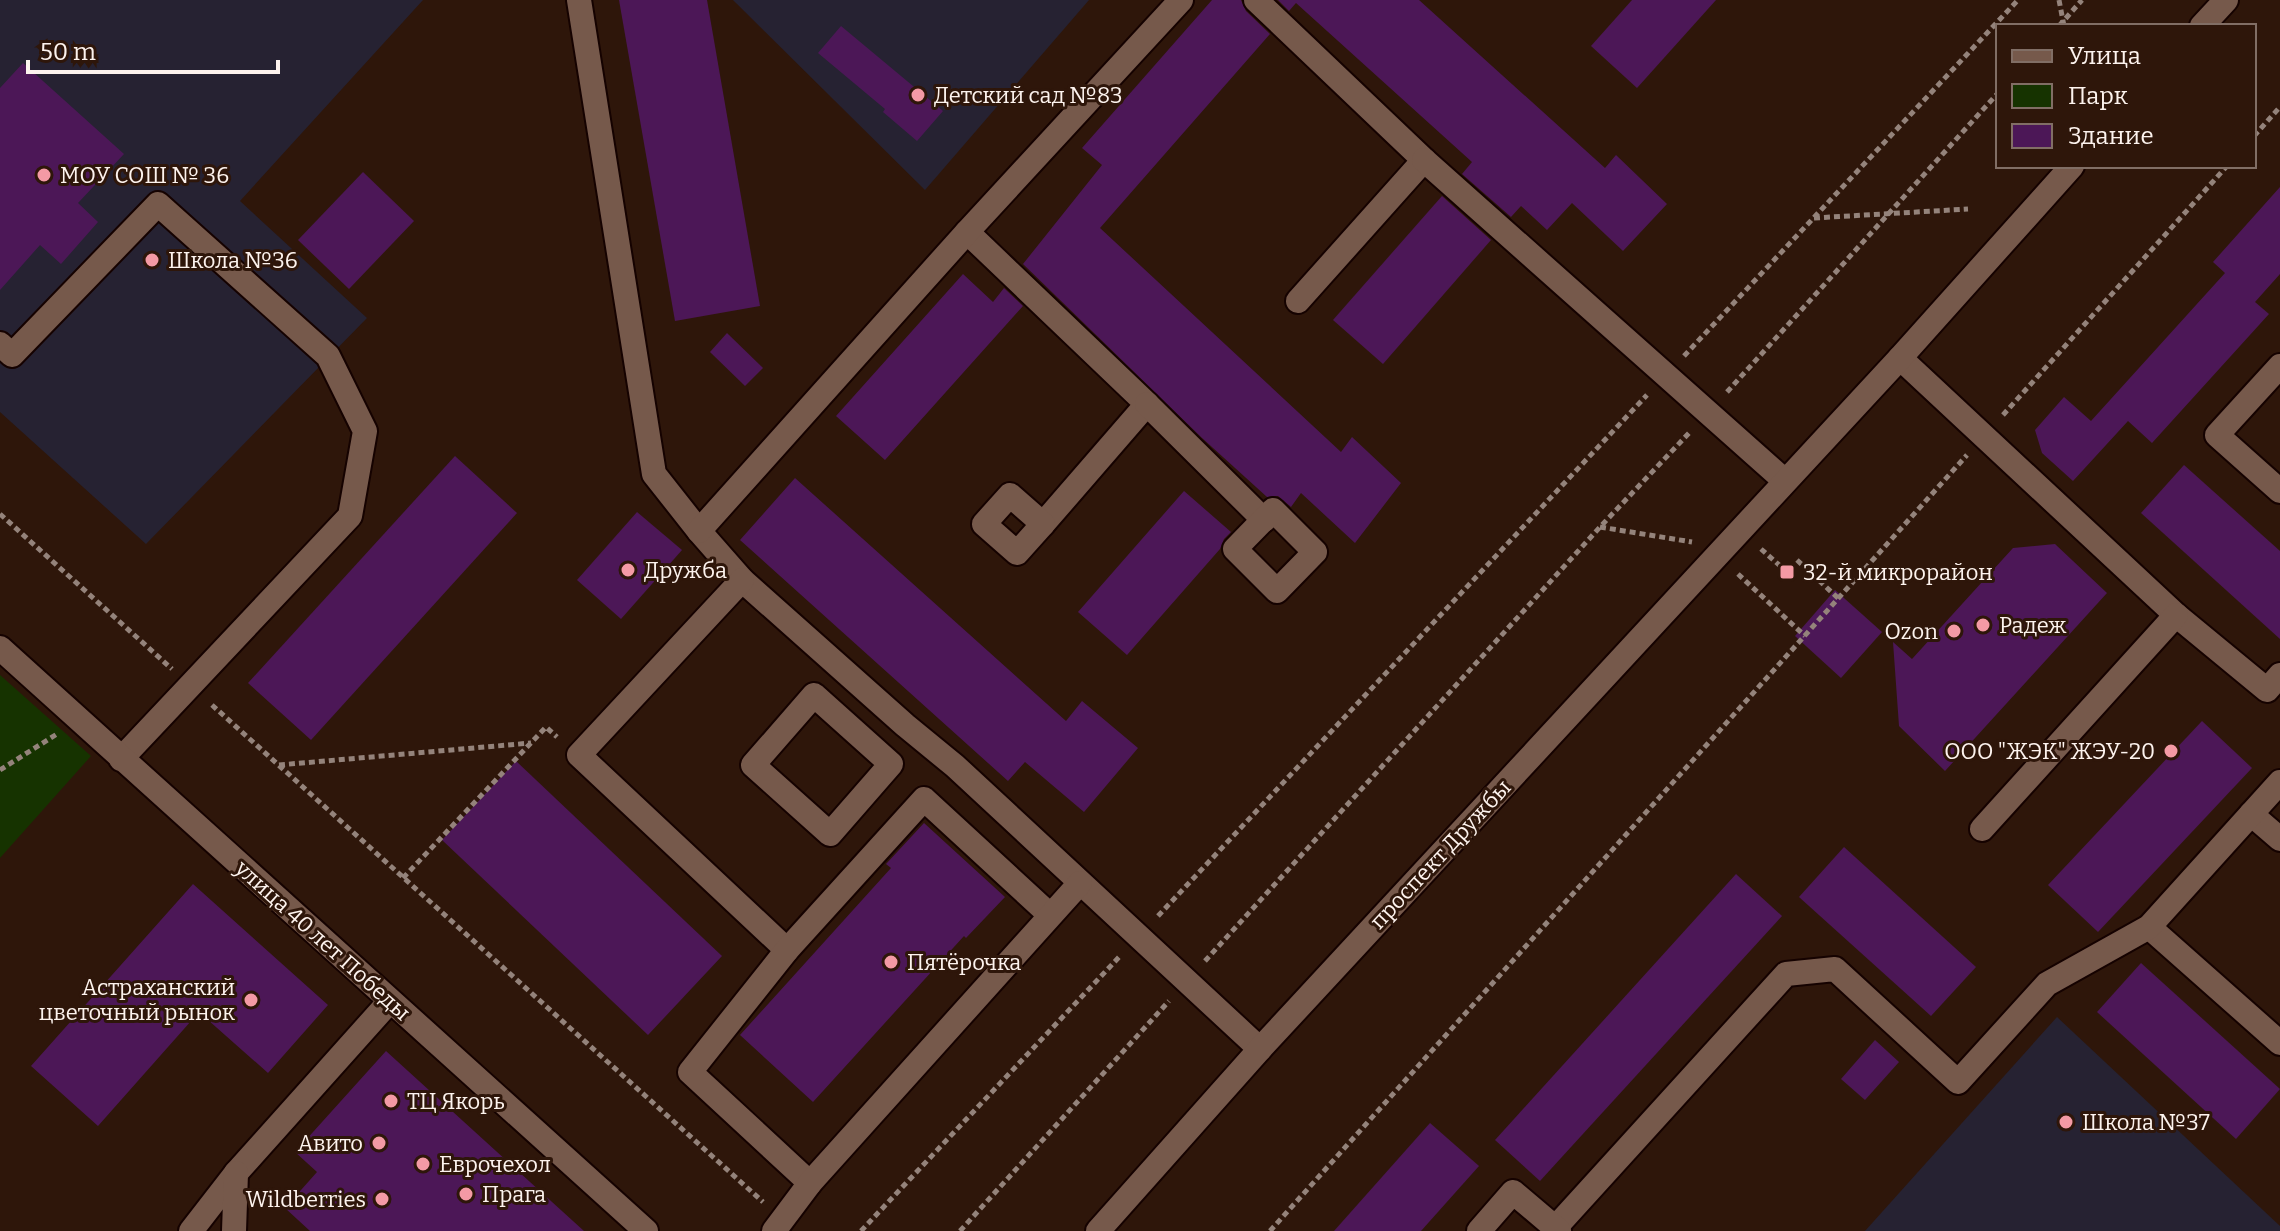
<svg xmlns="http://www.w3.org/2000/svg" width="2280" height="1231" font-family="Bitter,serif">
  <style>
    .education { fill: #262232 }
    .green { fill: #163300 }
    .building { fill: #4c1757 }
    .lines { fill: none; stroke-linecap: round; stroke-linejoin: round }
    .minor-casing { stroke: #150200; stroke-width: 28 }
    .path { stroke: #94837b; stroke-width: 5; stroke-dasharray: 6 4; stroke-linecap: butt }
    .minor { stroke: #76594b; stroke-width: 24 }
    .poi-dot { fill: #f49aa5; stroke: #2e160a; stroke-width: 3 }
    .labels { text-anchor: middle; stroke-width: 6; stroke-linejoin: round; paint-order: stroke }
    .poi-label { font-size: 22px; fill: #fdf3ee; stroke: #2e160a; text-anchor: start }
    .street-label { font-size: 22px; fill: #fdf3ee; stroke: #2e160a }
  </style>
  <rect width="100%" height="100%" fill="#2e160a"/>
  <g class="education">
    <path d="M0,0H423L240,201L367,318L146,544L0,412Z"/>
    <path d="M733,0H1089L925,190Z"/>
    <path d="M2057,1017L2280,1226V1231H1865Z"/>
  </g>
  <path class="green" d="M0,675L91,756L0,858Z"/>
  <g class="building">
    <path d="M619,0H707L760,306L675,321Z"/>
    <path d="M1212,0H1241L1246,11L1270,34L1100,228L1341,452L1352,437L1401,483L1355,543L1301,493L1291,507L1278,496L1267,497L1202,438L1023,264L1102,165L1082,148Z"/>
    <path d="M1278,0H1419L1605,168L1616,155L1667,204L1623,251L1572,203L1547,230L1521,206L1511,217L1462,174L1472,162L1296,3L1289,11Z"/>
    <path d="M1632,0H1716L1637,88L1591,46Z"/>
    <path d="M841,26L943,111L917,141L883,112L885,109L818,53Z"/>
    <path d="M23,63L124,154L78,203L98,222L61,264L40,245L0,290V88Z"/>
    <path d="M363,172L414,221L349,289L298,240Z"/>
    <path d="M2280,187V274L2255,302L2269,314L2152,443L2128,421L2073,481L2042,453L2035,430L2064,397L2091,421L2225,273L2213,262Z"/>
    <path d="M1442,196L1491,240L1383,364L1333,320Z"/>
    <path d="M963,274L993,302L1004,288L1023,306L885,460L836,416Z"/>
    <path d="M727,333L763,368L745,386L710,352Z"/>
    <path d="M455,456L517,513L311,740L248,683Z"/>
    <path d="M2184,465L2280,551V639L2141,513Z"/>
    <path d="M795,478L1066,721L1082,701L1138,748L1084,812L1025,762L1008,781L740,540Z"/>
    <path d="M1184,491L1231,532L1224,539L1220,549L1127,655L1078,612Z"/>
    <path d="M637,512L682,550L621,619L577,580Z"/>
    <path d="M2055,544L2107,593L1945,771L1899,726L1893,642L1912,659L2013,548Z"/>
    <path d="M1835,590L1882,632L1841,678L1795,636Z"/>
    <path d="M2202,721L2252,768L2098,932L2048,885Z"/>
    <path d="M516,761L722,956L648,1035L442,840Z"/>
    <path d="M924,823L1005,897L966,938L964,936L813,1102L740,1035L891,868L886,864Z"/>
    <path d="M1844,847L1976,967L1931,1016L1799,897Z"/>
    <path d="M1736,874L1782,916L1540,1181L1495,1140Z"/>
    <path d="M193,884L328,1005L268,1073L199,1012L98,1126L31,1066Z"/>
    <path d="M2141,963L2280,1089L2236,1139L2097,1012Z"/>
    <path d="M1875,1040L1899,1062L1865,1100L1841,1079Z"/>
    <path d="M386,1051L584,1231H310L285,1208L317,1172L295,1152Z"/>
    <path d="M1430,1123L1479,1166L1421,1231H1334Z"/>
  </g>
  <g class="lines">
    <g class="minor-casing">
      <g id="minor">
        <path d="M579,0L654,474L699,531L742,580L905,725L955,766L1260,1049"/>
        <path d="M1256,0L1424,160L1298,301"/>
        <path d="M2202,26L2226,0"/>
        <path d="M1424,160L1785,481"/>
        <path d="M967,232L1147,404L1043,524"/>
        <path d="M0,344L12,355L158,204L328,356L365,431L350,516L121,759"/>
        <path d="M1900,358L2176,615L2267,690L2280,675"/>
        <path d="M2280,366L2217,435L2280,491"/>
        <path d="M1147,404L1264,520"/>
        <path d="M1010,495L1043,524L1017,553L984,524Z"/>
        <path d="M1273,510L1315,552L1277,591L1235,549Z"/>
        <path d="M699,531L967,232L1181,0"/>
        <path d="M742,580L579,755L787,950"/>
        <path d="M0,648L646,1231"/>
        <path d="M814,695L891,764L830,834L753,765Z"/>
        <path d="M2251,814L2280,839"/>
        <path d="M1982,829L2176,615"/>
        <path d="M2149,927L2280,1043"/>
        <path d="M810,1183L690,1072L787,950L924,799L1050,915"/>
        <path d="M1555,1228L1786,974L1835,969L1958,1082L2047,984L2149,927L2280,782"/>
        <path d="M191,1231L236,1173L390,1001"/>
        <path d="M234,1231L236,1173"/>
        <path d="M774,1231L810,1183L1080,883"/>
        <path d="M1098,1231L1260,1049L1900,358L2072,166"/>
        <path d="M1479,1231L1513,1192L1559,1231"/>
      </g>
    </g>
    <g class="path">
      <path d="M2059,0L2064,26"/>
      <path d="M2059,26L2082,0"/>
      <path d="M2254,136L2280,107"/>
      <path d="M1814,218L1968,209"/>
      <path d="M1684,356L2018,0"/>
      <path d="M1727,392L1998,93"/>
      <path d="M2003,415L2227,166"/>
      <path d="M0,514L172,669"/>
      <path d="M1600,527L1692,542"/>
      <path d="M1761,549L1787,572"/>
      <path d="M1797,560L1839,599"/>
      <path d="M1738,574L1805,636"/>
      <path d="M212,705L763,1202"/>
      <path d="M279,765L531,743"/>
      <path d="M0,770L57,734"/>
      <path d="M403,878L546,727L557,737"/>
      <path d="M1158,916L1647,395"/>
      <path d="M1205,961L1600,527L1690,432"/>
      <path d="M861,1231L1121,955"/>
      <path d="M960,1231L1169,1001"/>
      <path d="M1270,1231L1967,455"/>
    </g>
    <use href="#minor" class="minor"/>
  </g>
  <g class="poi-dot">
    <circle cx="918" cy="95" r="8"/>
    <circle cx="44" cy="175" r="8"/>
    <circle cx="152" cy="260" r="8"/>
    <circle cx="628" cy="570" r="8"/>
    <rect x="1779" y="564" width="16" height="16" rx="4"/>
    <circle cx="1983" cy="625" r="8"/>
    <circle cx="1954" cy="631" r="8"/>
    <circle cx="2171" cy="751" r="8"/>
    <circle cx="891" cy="962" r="8"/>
    <circle cx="251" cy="1000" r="8"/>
    <circle cx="391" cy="1101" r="8"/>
    <circle cx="2066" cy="1122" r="8"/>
    <circle cx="379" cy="1143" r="8"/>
    <circle cx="423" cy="1164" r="8"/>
    <circle cx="466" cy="1194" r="8"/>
    <circle cx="382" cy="1199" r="8"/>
  </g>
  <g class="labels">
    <g class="poi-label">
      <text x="934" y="103">Детский сад №83</text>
      <text x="60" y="183">МОУ СОШ № 36</text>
      <text x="168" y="268">Школа №36</text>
      <text x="644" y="578">Дружба</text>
      <text x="1803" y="580">32-й микрорайон</text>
      <text x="1999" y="633">Радеж</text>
      <text x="1938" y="639" text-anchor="end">Ozon</text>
      <text x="2155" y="759" text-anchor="end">ООО "ЖЭК" ЖЭУ-20</text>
      <text x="907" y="970">Пятёрочка</text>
      <text x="235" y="995" text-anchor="end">Астраханский<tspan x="235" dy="25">цветочный рынок</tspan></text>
      <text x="407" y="1109">ТЦ Якорь</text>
      <text x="2082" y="1130">Школа №37</text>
      <text x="363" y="1151" text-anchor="end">Авито</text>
      <text x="439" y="1172">Еврочехол</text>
      <text x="482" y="1202">Прага</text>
      <text x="366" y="1207" text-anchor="end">Wildberries</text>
    </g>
    <g class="street-label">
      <text transform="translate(1440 854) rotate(-47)" y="8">проспект Дружбы</text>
      <text transform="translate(323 940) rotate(42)" y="8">улица 40 лет Победы</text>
    </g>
  </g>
  <rect x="1996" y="24" width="260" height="144" fill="#2e160a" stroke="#816e65" stroke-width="2"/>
  <rect x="2012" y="50" width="40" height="12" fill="#76594b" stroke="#816e65" stroke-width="2"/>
  <text x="2068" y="64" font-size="24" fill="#fdf3ee">Улица</text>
  <rect x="2012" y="84" width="40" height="24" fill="#163300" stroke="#816e65" stroke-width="2"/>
  <text x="2068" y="104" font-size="24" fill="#fdf3ee">Парк</text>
  <rect x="2012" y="124" width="40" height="24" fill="#4c1757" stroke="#816e65" stroke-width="2"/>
  <text x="2068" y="144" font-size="24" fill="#fdf3ee">Здание</text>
  <path d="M28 60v12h250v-12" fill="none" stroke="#fdf3ee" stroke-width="4"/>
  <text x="40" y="60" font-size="24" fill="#fdf3ee" stroke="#2e160a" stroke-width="6" paint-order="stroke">50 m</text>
</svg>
